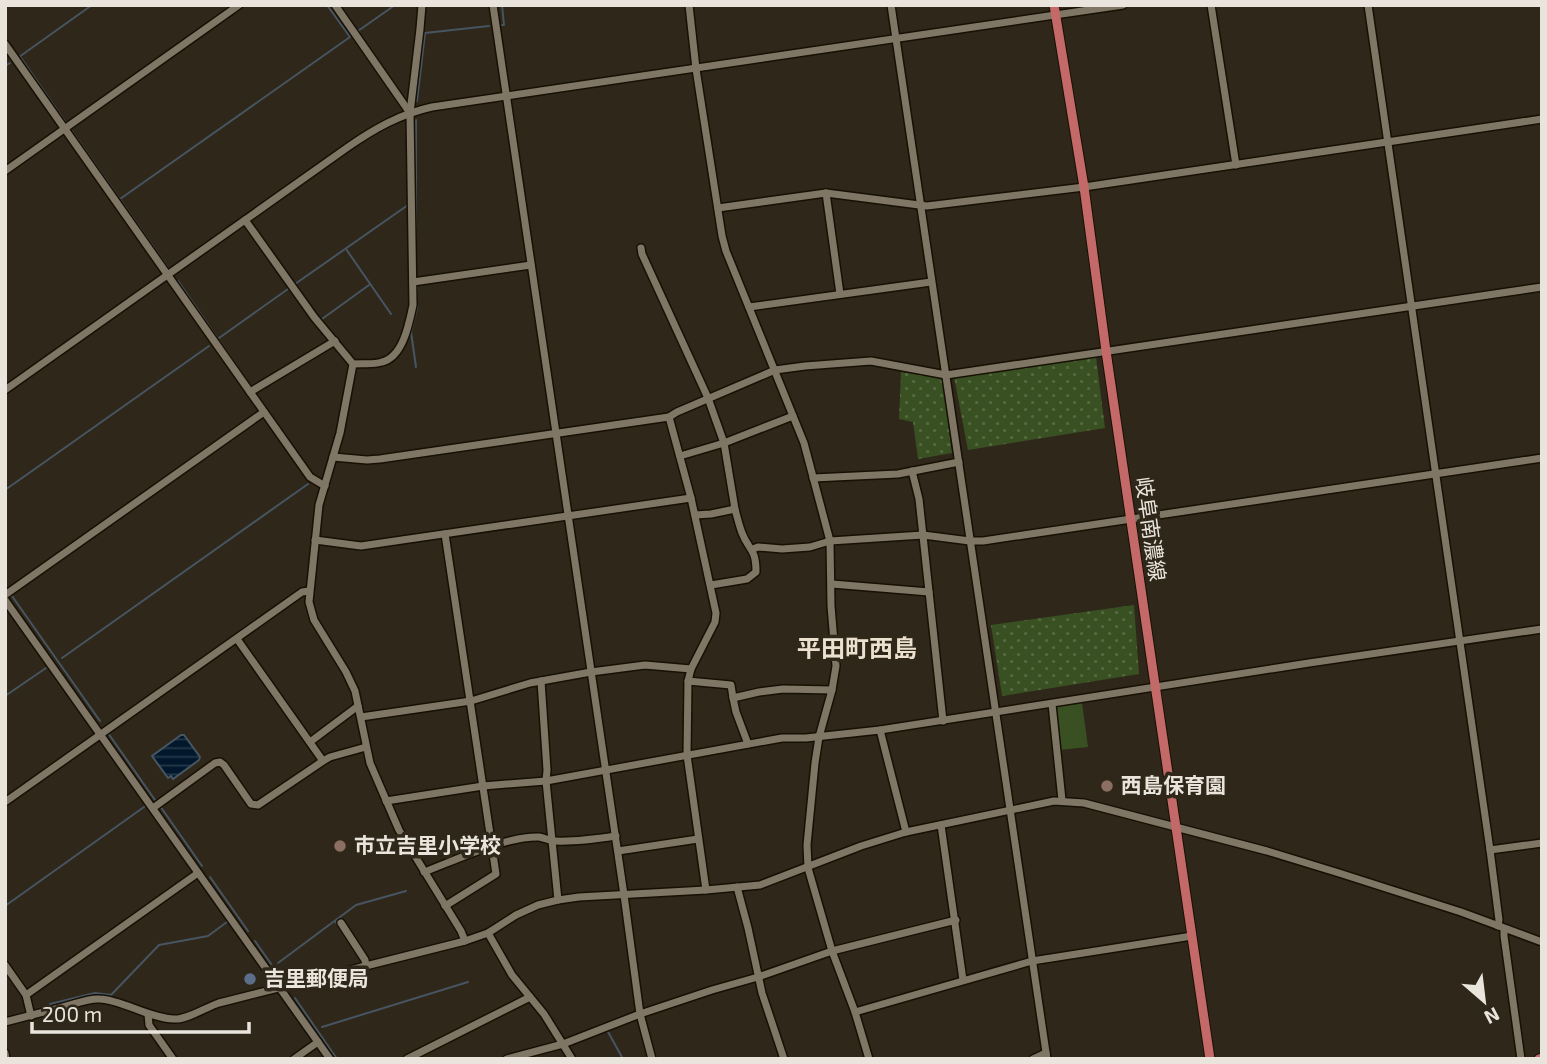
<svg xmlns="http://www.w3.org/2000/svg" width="1547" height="1064" font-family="'Exo 2','Noto Sans JP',sans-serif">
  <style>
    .grass { fill: url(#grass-dots) }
    .park { fill: #395122 }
    .water { fill: url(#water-rules); stroke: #465561; stroke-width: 2 }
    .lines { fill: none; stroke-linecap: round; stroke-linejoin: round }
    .stream { stroke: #465561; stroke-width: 2 }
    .minor-casing { stroke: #171004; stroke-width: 10 }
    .major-casing { stroke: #171004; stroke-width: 11 }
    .minor { stroke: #7f7665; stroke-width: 7 }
    .major { stroke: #c36968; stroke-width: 9 }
    .education-dot { fill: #8d6e63; stroke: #2f2719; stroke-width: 2.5 }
    .service-dot { fill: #5c6f8a; stroke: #2f2719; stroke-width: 2.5 }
    .labels { text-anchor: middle; stroke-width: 7; stroke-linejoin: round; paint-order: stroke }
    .street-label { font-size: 21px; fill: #eae5dc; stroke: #2f2719 }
    .poi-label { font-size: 21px; font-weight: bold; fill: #eae5dc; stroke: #2f2719; text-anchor: start }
    .quarter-label { font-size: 24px; font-weight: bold; fill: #ece1cf; stroke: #2f2719 }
  </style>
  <defs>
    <pattern id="grass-dots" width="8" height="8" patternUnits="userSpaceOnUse" patternTransform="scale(1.75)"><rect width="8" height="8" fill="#395122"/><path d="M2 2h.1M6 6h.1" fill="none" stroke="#566a42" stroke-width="1.8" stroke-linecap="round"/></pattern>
    <pattern id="water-rules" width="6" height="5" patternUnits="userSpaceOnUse" patternTransform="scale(1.75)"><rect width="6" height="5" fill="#00172c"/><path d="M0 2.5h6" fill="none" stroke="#25394a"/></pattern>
  </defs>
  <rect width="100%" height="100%" fill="#2f2719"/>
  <g class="grass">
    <path d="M1096,357L1105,428L968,450L954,377Z"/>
    <path d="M901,372L942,376L952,453L918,459L913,422L899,419Z"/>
    <path d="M1134,605L1139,674L1002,696L991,625Z"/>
  </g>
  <path class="park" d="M1082,703L1088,747L1059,750L1055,706Z"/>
  <path class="water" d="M181,735H184L200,757L199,760L173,779L171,776L168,778L152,756Z"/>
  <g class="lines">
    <g class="stream">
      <path d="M502,25H504L502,5"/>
      <path d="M358,31L395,5"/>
      <path d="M19,57L92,5"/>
      <path d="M21,58L66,123"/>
      <path d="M5,66L10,63"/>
      <path d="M417,101L425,33L489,26"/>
      <path d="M416,120V278"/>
      <path d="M71,130L168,268"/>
      <path d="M120,199L350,37L327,5"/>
      <path d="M346,249L391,314"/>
      <path d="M178,281L251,387"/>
      <path d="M295,284L408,205"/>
      <path d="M322,319L369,285"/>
      <path d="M219,338L288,289"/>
      <path d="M416,367L411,332L417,308V285"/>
      <path d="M255,392L304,462"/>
      <path d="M5,490L209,346"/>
      <path d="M12,596L100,721"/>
      <path d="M62,658L308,484"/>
      <path d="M5,696L46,668"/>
      <path d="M108,733L155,800"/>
      <path d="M160,806L202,866"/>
      <path d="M210,877L248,931"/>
      <path d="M5,906L144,807"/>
      <path d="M335,921L361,960"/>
      <path d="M255,941L274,968"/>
      <path d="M278,963L356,905L406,891"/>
      <path d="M295,998L337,1059"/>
      <path d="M50,1004L95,993L111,995L159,945L208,936L227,922"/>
      <path d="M322,1027L468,982"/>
      <path d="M606,1031L607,1030L623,1059"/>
    </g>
    <g class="minor-casing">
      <g id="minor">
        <path d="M335,5L410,113"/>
        <path d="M493,5L624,895L640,1014L563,1044L507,1059"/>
        <path d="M689,5L696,69L722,236L726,251L804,443L830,541L831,606L836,666L832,690L819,737L815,763L807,845L808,868L832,951L855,1012L869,1059"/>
        <path d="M891,5L1047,1059"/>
        <path d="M1211,5L1236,165"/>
        <path d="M1368,5L1490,850L1499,920L1498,926"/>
        <path d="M5,44L310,477L325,486"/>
        <path d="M5,171L239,5"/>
        <path d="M826,193L840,294"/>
        <path d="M718,208L826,193L927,206L1084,187L1542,119"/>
        <path d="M245,220L314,317L353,364L340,433L319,505L309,602L314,620L346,672L355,691L370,763L399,830L461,931L465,941"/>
        <path d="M641,248L642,254L708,398L724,443L793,416"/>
        <path d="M413,282L531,265"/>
        <path d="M749,307L931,282"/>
        <path d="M353,364C363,363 373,365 382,362C403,357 409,324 413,305L410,113L420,29L422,5"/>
        <path d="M5,390L348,147C374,129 400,114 432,107L1123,5"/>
        <path d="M250,392L335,341"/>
        <path d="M669,417L691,498L716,613L715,622L691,669L688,681L687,755L706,890"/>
        <path d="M680,456L724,443L735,509"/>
        <path d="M333,457L367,460L380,459L669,417L677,412L775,370L805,366L871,361L946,375L1542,287"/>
        <path d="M912,471L919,499L943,721"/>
        <path d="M813,478L898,474L959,462"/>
        <path d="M695,515L711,514L735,509C737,517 739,525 742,533C749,551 756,548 756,572L747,579L711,585"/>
        <path d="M445,534L496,874L445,906"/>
        <path d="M315,540L361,546L691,498"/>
        <path d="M753,549L758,547L782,549L810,547L830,541L923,535L970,541H983L1542,458"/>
        <path d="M832,584L929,592"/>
        <path d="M5,595L264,412"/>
        <path d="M5,600L330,1059"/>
        <path d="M237,639L323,761"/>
        <path d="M541,681L547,770L546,781L558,900"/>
        <path d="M688,681L731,685L733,698L759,692L783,689L832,690"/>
        <path d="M733,698L736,712L748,744"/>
        <path d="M1052,704L1062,800"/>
        <path d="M361,717L471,701L530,683L591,672L645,665L691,669"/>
        <path d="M880,730L906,832"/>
        <path d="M310,742L358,706"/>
        <path d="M386,801L483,786L546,781L782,738H806L880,730L1309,663L1542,629"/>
        <path d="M5,802L302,592L309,591"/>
        <path d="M153,808L215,763L220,762L224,765L251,804L258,805L323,761L330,757L366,747"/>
        <path d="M941,825L963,980"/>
        <path d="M1490,850L1542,843"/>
        <path d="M618,851L698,839"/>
        <path d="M424,872C456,860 506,836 539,837C545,838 550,841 555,841C575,842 596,839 616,836"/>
        <path d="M737,887L748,928L762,993L784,1059"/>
        <path d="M341,923L365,960L366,966"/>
        <path d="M1504,929V936L1521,1059"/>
        <path d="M488,933L512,975L544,1014L572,1059"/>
        <path d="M5,965L26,995L31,1016"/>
        <path d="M26,995L198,873"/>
        <path d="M855,1012L1032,961L1192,936"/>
        <path d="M148,1014L149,1025L173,1059"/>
        <path d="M5,1022C25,1017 44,1012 63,1007C75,1004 88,998 100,999C122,1000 149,1018 174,1019C187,1020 206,1007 219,1003L465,941L488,933L516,915L538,905L558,900L579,897L706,890L760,885L861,846L906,832L1054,801L1084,803L1267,851L1339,873L1461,912L1542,942"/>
        <path d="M5,1053L6,1059"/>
        <path d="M294,1059L318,1042"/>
        <path d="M407,1059L530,997"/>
        <path d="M652,1059L640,1014L712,990L758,977L832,951L956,920"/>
        <path d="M1033,1059L1046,1053"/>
      </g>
    </g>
    <g class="major-casing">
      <g id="major">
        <path d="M1054,5L1084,187L1106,351L1210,1059"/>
        <path d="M1539,1059L1542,1058"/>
      </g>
    </g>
    <use href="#minor" class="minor"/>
    <use href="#major" class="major"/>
  </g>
  <g class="education-dot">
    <circle cx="1107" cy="786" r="7"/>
    <circle cx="340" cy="846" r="7"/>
  </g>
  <circle class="service-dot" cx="250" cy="979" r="7"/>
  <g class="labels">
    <g class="street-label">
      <text transform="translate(1150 529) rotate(82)" y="7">岐阜南濃線</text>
    </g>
    <g class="poi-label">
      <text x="1121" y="793">西島保育園</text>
      <text x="354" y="853">市立吉里小学校</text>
      <text x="264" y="986">吉里郵便局</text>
    </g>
    <g class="quarter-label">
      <text x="857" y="657">平田町西島</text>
    </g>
  </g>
  <rect width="1547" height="1064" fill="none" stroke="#eae5dc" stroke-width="14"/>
  <g transform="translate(1484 1001) rotate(152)" stroke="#2f2719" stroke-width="5" paint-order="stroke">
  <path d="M0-5L12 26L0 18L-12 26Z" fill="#eae5dc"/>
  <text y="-10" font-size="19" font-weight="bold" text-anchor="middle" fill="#eae5dc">N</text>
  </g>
  <path d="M32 1022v10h217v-10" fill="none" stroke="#eae5dc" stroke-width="3.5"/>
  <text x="42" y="1022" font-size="21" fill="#eae5dc" stroke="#2f2719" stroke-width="5" paint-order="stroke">200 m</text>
</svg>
